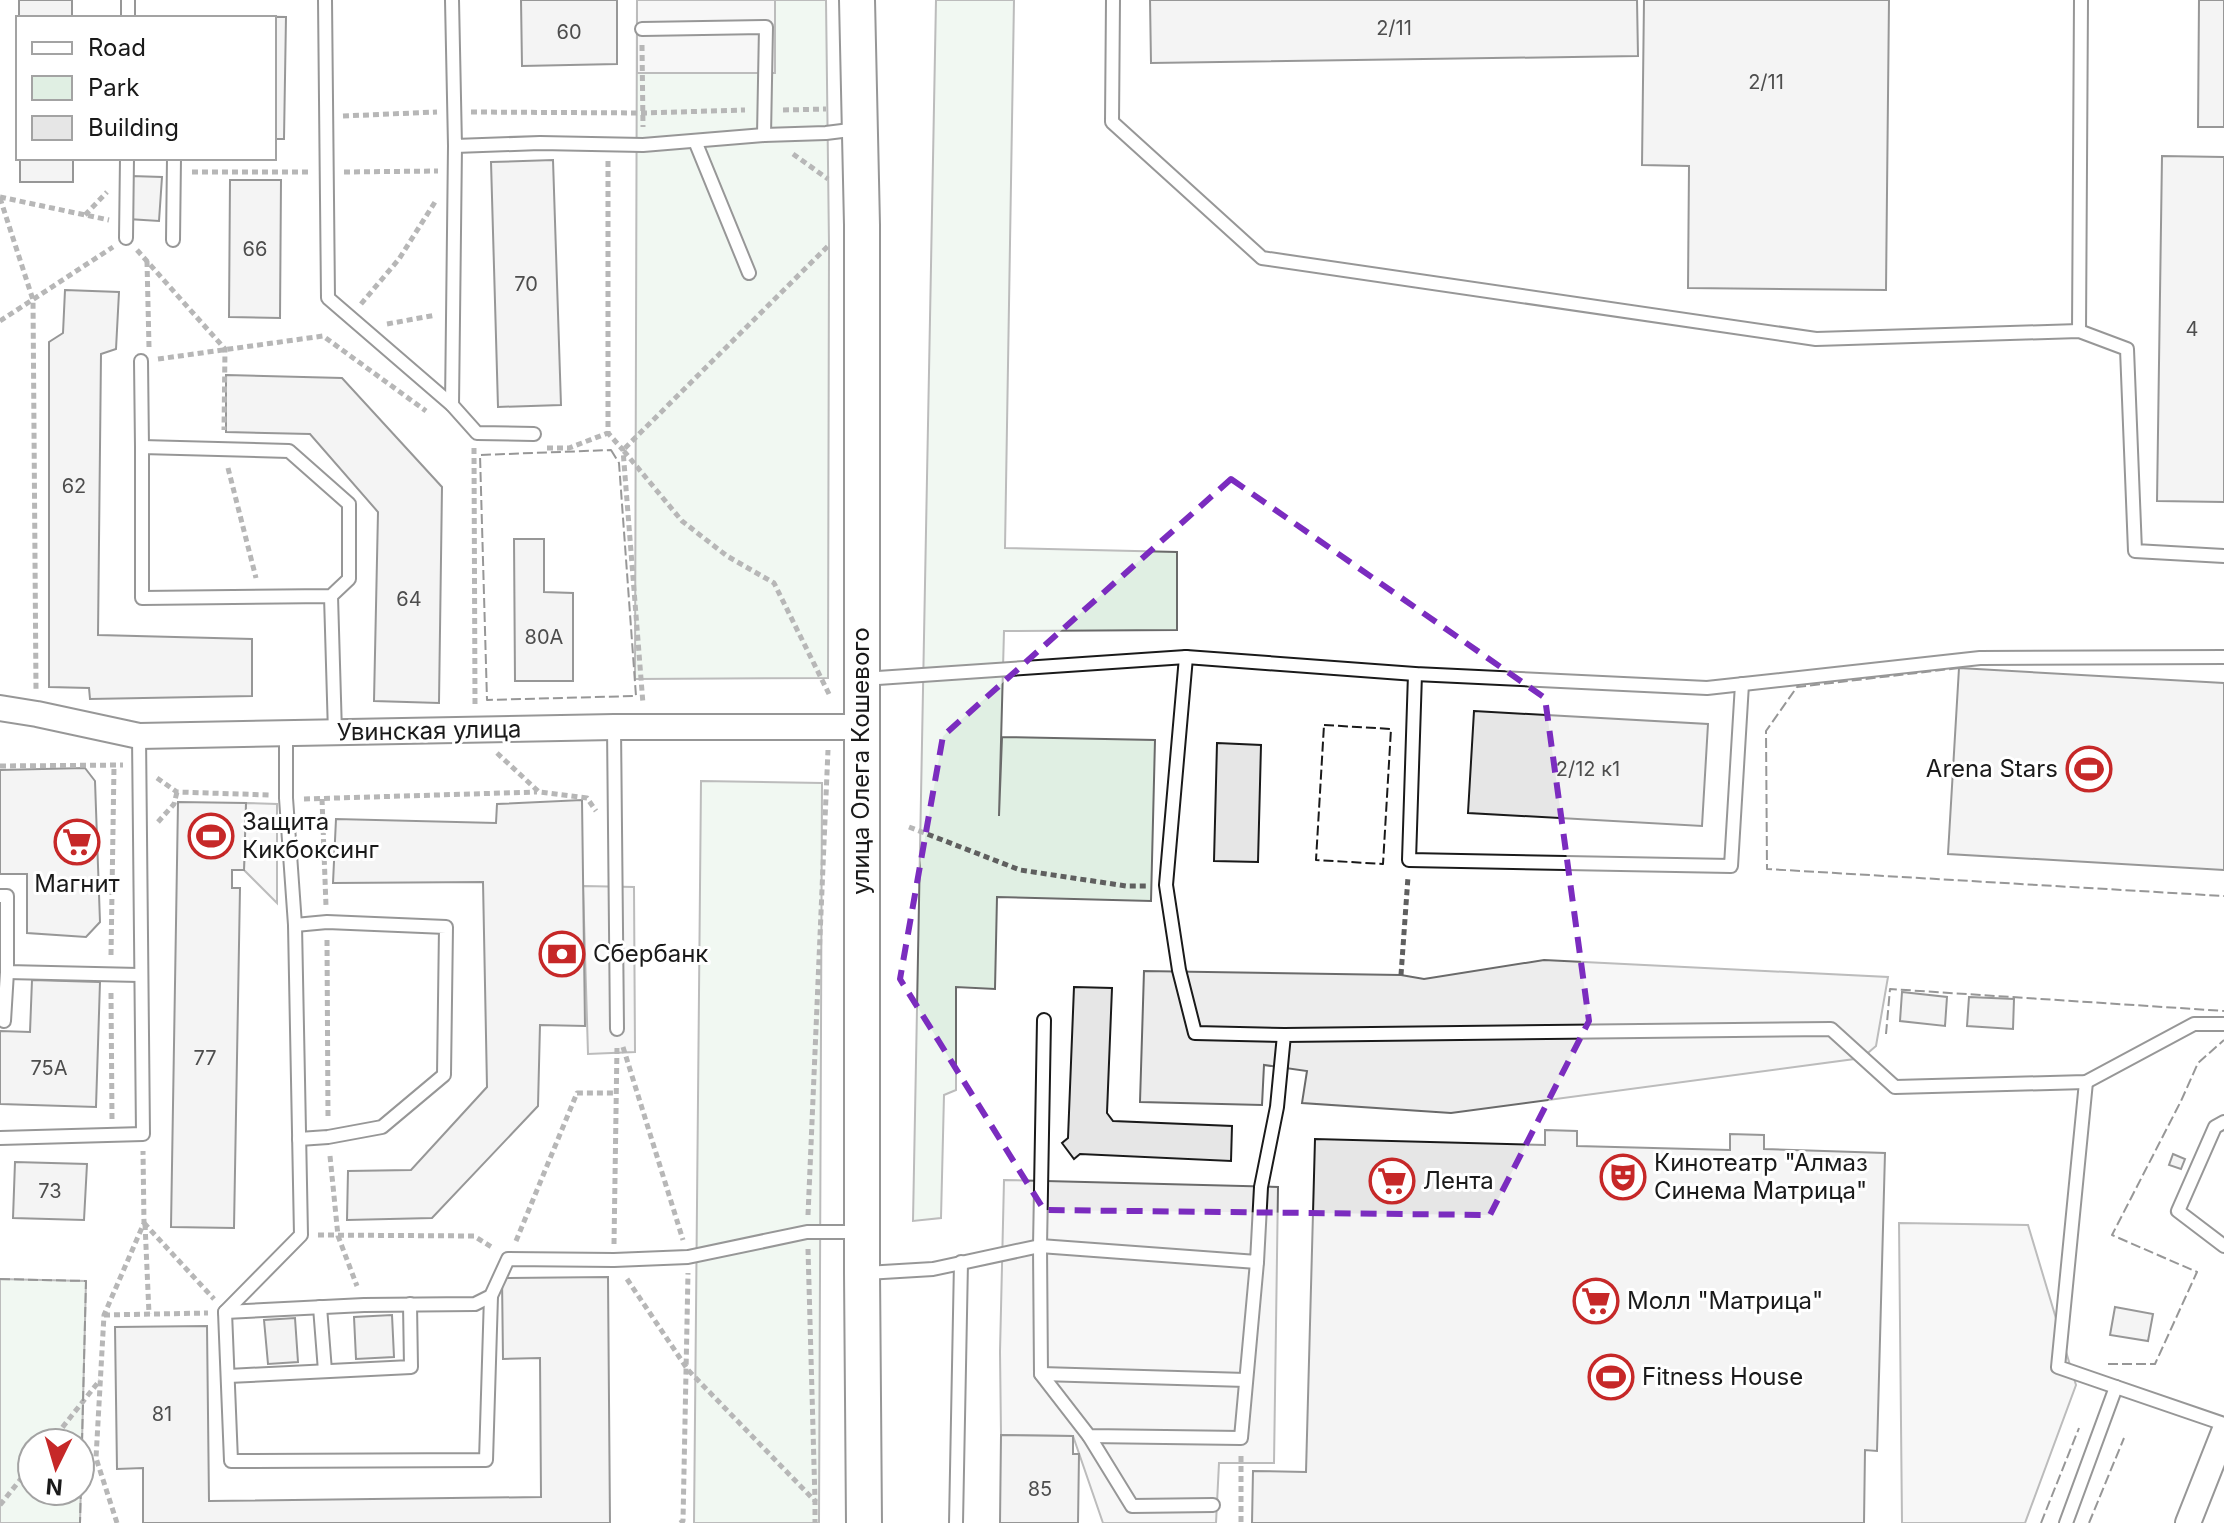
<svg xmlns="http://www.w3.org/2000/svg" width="2224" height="1523" font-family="Inter,sans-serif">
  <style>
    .green { fill: #e0efe3; stroke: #6a6a6a; stroke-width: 2; fill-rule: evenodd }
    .parking { fill: #ededed; stroke: #6a6a6a; stroke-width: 2 }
    .building { fill: #e6e6e6; stroke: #1a1a1a; stroke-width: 2 }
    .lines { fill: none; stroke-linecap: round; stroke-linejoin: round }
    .lane-casing { stroke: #1a1a1a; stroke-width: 16 }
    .street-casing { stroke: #1a1a1a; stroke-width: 28 }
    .secondary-casing { stroke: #1a1a1a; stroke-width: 38 }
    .path { stroke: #5f5f5f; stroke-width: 5; stroke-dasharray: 6 4; stroke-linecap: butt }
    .lane { stroke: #fff; stroke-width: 12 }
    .street { stroke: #fff; stroke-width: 24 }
    .secondary { stroke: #fff; stroke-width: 34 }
    .fence { stroke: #1a1a1a; stroke-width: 2; stroke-dasharray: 10 4; stroke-linecap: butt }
    .marked { fill: none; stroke: #7b2cbf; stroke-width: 6; stroke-dasharray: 16 10; stroke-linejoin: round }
    .labels { text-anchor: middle; stroke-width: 6; stroke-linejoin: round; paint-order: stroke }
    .number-label { font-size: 20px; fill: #4d4d4d }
    .street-label { font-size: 24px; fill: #1a1a1a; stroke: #fff }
    .poi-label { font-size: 24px; fill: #1a1a1a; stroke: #fff; text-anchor: start }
  </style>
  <rect width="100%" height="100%" fill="#fff"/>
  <g class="green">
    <path d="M637,0H826L829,245L828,678L635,679Z"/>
    <path d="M936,0H1014L1005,548L1177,552V630L1004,631L999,816L1002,737L1155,740L1151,901L997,897L995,989L956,987V1090L944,1095L941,1218L913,1221Z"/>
    <path d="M701,781L822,783L819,1523H694Z"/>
    <path d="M0,1279L86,1281L80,1523H0ZM32,1443H80V1491H32Z"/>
  </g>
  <g class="parking">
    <rect x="637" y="0" width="138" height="73"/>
    <path d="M246,803L277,804V903L244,870Z"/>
    <path d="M583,886L634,887L635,1052L588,1054Z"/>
    <path d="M1544,960L1888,977L1876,1046L1862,1058L1451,1113L1302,1103L1307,1071L1264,1065L1262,1105L1140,1102L1144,971L1401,975L1424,979Z"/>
    <path d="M1004,1180L1278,1187L1274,1463H1219L1216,1523H1103L1073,1436L1001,1435L1000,1352Z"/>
    <path d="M1899,1223L2028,1225L2076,1385L2025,1523H1902Z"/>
  </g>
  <g class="building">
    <rect x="19" y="0" width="53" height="18"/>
    <path d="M521,0H617V64L522,66Z"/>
    <path d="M1150,0H1637L1638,56L1151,63Z"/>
    <path d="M1644,0H1889L1886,290L1688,288L1689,166L1642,165Z"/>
    <path d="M2199,0H2224V127H2198Z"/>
    <path d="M233,16L286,17L284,139H274V18Z"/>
    <path d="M2162,156L2224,157V502L2157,501Z"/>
    <rect x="20" y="158" width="53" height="24"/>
    <path d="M553,160L561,405L498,407L491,162Z"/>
    <path d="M131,176L162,177L159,221L128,219Z"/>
    <path d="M230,180H281L280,318L229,317Z"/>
    <path d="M65,290L119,292L116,349L101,354L98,635L252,639V696L90,699L89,688L49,687V342L63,333Z"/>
    <path d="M226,375L342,378L442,487L439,703L374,701L378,512L310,434L226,432Z"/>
    <path d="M514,539H544V592L573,593V681H515Z"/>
    <path d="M1959,668L2224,683V870L1948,854Z"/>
    <path d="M1474,711L1708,724L1702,826L1468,813Z"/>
    <path d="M1217,743L1261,745L1258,862L1214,861Z"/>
    <path d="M85,768L95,781L100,922L86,937L27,933V874H0V770Z"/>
    <path d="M582,800L585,1026L540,1025L538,1106L432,1218L347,1220L348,1171L411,1170L487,1087L483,882L333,883L336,819L496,823L497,804Z"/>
    <path d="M178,802L246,803L244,870H232V888H240L234,1228L171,1227Z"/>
    <path d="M32,980L100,982L96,1107L0,1104V1031L30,1032Z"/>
    <path d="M1074,987L1112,988L1107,1113L1113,1121L1232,1126L1231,1161L1080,1154L1074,1159L1062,1143L1068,1138Z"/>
    <path d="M1902,992L1947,997L1945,1026L1900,1021Z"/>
    <path d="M1969,997L2014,999L2013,1029L1967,1026Z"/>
    <path d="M1545,1130L1577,1131V1146L1730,1150V1134L1764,1135V1149L1885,1153L1877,1451L1865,1450L1864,1523H1252L1253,1471L1306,1472L1315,1139L1545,1145Z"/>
    <path d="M2173,1154L2185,1159L2181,1169L2169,1165Z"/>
    <path d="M15,1162L87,1164L84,1220L13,1218Z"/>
    <path d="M608,1277L610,1523H143V1468L117,1469L115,1327L207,1326L209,1501L541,1497L540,1358L503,1359L502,1278Z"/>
    <path d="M2115,1307L2153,1314L2148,1341L2110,1335Z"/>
    <path d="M392,1315L394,1357L356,1359L354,1317Z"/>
    <path d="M295,1318L298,1362L268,1364L264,1320Z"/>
    <path d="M1001,1435L1073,1436V1454H1079L1078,1523H1000Z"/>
  </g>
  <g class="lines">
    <g class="lane-casing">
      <g id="lane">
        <path d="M325,0L328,298L452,405L477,433L534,434"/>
        <path d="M452,0L455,146L540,143L643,145L764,135L826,133L858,129"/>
        <path d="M1113,0L1112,122L1262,258L1816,339L2079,331L2127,349L2135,551L2224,556"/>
        <path d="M128,18V0"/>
        <path d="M642,29L766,27L764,135"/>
        <path d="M695,141L749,273"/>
        <path d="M126,238L127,158"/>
        <path d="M173,240L174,158"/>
        <path d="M2079,331L2081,0"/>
        <path d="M141,361L142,447"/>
        <path d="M452,405L455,146"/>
        <path d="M331,596L142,598V447L289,451L349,504V579L331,596L335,733"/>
        <path d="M1186,657L1166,885L1179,970L1195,1033L1284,1035"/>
        <path d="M1415,674L1409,860L1731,866L1742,684"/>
        <path d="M863,679L1186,657L1415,674L1707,688L1980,658L2224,657"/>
        <path d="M614,727L617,1029"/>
        <path d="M286,733V798L295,925L301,1235L225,1312L231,1461L486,1460L491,1296"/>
        <path d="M0,896H7V972L139,975"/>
        <path d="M295,925L327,922L446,927L444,1075L382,1127L328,1137L299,1139"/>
        <path d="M1044,1020L1040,1246L1041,1374L1089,1436L1241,1438L1257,1262"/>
        <path d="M4,1021L7,972"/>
        <path d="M2086,1082L2058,1367L2116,1387"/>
        <path d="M2224,1122L2215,1127L2178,1211L2224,1246"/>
        <path d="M0,1138L143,1134L139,736"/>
        <path d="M866,1273L933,1269L1040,1246L1257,1262L1261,1187L1277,1107L1284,1035L1831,1029L1895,1087L2086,1082L2194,1024H2224"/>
        <path d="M320,1307L325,1371"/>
        <path d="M225,1312L364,1305L475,1304L491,1296L508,1259L614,1260L688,1257L807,1232H859"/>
        <path d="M1041,1374L1246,1380"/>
        <path d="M228,1376L411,1367L410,1304"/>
        <path d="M1089,1436L1132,1506L1213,1505"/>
        <path d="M956,1523L961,1262"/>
        <path d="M2066,1523L2116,1387L2224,1424"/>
      </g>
    </g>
    <g class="street-casing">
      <g id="street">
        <path d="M0,708L37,714L139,736L614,727H861"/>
        <path d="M2188,1523L2224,1432"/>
      </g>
    </g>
    <g class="secondary-casing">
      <path id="secondary" d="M857,0L862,225V1273L864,1523"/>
    </g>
    <g class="path">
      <path d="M642,45L643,127"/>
      <path d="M783,110L826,109"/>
      <path d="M471,112L643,113L745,110"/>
      <path d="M343,116L437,112"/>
      <path d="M793,154L828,179"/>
      <path d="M608,161V433L623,450L643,704"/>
      <path d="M192,172H310"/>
      <path d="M344,172L438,171"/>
      <path d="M0,197L109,220"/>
      <path d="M0,198L33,300L36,689"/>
      <path d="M85,215L107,192"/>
      <path d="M137,250L225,349L224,430"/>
      <path d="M147,261L149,347"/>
      <path d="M361,304L399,259L435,202"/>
      <path d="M0,321L113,247"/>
      <path d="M387,324L436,315"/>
      <path d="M158,359L323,336L426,411"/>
      <path d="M474,448L475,706"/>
      <path d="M547,448H569L608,433"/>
      <path d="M228,468L256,578"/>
      <path d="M829,694L774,583L727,556L682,521L623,450L829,245"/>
      <path d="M497,753L539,792L587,798L596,811"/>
      <path d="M0,766L123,765"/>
      <path d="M157,778L177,792L270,795"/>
      <path d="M304,799L537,792"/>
      <path d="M322,799L326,906"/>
      <path d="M158,822L174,804L177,792"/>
      <path d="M909,827L1020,870L1126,886H1149"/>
      <path d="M327,940L328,1118"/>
      <path d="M111,955L114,766"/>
      <path d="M1401,975L1408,877"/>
      <path d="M111,993L112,1119"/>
      <path d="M623,1047L683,1240"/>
      <path d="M330,1156L338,1236L357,1286"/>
      <path d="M808,1215L828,750"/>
      <path d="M144,1223L214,1299"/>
      <path d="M145,1224L149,1314"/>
      <path d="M318,1235L474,1236L493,1248"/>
      <path d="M516,1241L577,1093H616"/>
      <path d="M614,1244L617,1046"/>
      <path d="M808,1249L815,1501"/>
      <path d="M627,1279L688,1370L815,1501V1523"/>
      <path d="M104,1315L208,1313"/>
      <path d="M50,1443L100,1380"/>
      <path d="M1241,1456V1523"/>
      <path d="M0,1505L32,1465"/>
      <path d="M117,1523L96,1458L104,1315L144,1223L143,1151"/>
      <path d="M680,1523L683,1521L688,1273"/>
    </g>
    <use href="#lane" class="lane"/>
    <use href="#street" class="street"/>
    <use href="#secondary" class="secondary"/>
    <g class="fence">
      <path d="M611,450L619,463L636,696L487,700L480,455Z"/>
      <path d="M1959,668L1797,687L1766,731L1767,869L2224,896"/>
      <path d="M1324,725L1391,729L1383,864L1316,860Z"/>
      <path d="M1886,1034L1890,989L2224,1011"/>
      <path d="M0,1279L86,1281L80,1523"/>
      <path d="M2108,1364H2155L2197,1272L2112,1235L2181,1101L2198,1063L2224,1040"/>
      <path d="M2041,1523L2079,1428"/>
      <path d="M2089,1523L2124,1438"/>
    </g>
  </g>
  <path d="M0 0H2224V1523H0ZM1231,479L1545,698L1589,1021L1490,1215L1044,1210L900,979L943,736Z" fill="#fff" fill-opacity=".55" fill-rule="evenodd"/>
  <path class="marked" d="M1231,479L1545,698L1589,1021L1490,1215L1044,1210L900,979L943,736Z"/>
  <defs>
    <g id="stadium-ring" transform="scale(2.3)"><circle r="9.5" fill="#fff" stroke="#c62828" stroke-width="1.5"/><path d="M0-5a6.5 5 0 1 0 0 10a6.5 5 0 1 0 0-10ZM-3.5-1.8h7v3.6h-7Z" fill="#c62828"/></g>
    <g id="supermarket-ring" transform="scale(2.3)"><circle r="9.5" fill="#fff" stroke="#c62828" stroke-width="1.5"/><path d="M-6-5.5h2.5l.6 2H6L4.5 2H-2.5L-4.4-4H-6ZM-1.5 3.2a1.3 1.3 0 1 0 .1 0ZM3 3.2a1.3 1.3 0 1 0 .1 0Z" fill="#c62828"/></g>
    <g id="bank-ring" transform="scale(2.3)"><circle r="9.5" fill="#fff" stroke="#c62828" stroke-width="1.5"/><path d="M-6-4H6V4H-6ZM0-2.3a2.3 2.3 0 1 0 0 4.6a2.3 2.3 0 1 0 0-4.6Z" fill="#c62828"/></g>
    <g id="theatre-ring" transform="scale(2.3)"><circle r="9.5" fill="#fff" stroke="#c62828" stroke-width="1.5"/><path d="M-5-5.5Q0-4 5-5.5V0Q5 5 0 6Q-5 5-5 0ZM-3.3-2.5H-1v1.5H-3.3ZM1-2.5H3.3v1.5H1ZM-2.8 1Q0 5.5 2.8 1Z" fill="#c62828"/></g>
  </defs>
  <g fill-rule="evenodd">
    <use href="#stadium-ring" x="2089" y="769"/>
    <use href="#stadium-ring" x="211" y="836"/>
    <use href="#supermarket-ring" x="77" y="842"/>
    <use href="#bank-ring" x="562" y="954"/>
    <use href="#theatre-ring" x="1623" y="1177"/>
    <use href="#supermarket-ring" x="1392" y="1181"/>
    <use href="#supermarket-ring" x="1596" y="1301"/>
    <use href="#stadium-ring" x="1611" y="1377"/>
  </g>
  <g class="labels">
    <g class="number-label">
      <text x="1394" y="35">2/11</text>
      <text x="569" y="39">60</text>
      <text x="1766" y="89">2/11</text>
      <text x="255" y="256">66</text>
      <text x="526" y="291">70</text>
      <text x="2192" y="336">4</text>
      <text x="74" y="493">62</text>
      <text x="409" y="606">64</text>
      <text x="544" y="644">80А</text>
      <text x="1588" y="776">2/12 к1</text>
      <text x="205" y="1065">77</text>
      <text x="49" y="1075">75А</text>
      <text x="50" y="1198">73</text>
      <text x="162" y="1421">81</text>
      <text x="1040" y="1496">85</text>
    </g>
    <g class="street-label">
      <text transform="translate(429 731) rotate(-1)" y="8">Увинская улица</text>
      <text transform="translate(861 761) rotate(-90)" y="8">улица Олега Кошевого</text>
    </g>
    <g class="poi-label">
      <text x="2058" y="777" text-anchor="end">Arena Stars</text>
      <text x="242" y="830">Защита<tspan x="242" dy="28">Кикбоксинг</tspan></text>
      <text x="77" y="892" text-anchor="middle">Магнит</text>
      <text x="593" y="962">Сбербанк</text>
      <text x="1654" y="1171">Кинотеатр "Алмаз<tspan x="1654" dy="28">Синема Матрица"</tspan></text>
      <text x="1423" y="1189">Лента</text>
      <text x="1627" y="1309">Молл "Матрица"</text>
      <text x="1642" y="1385">Fitness House</text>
    </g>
  </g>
  <rect x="16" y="16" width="260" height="144" fill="#ffffff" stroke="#a3a3a3" stroke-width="2"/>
  <rect x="32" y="42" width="40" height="12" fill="#ffffff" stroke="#a3a3a3" stroke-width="2"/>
  <text x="88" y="56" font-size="24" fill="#1a1a1a">Road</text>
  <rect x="32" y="76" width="40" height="24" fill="#e0efe3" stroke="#a3a3a3" stroke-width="2"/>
  <text x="88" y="96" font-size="24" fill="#1a1a1a">Park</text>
  <rect x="32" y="116" width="40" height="24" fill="#e6e6e6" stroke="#a3a3a3" stroke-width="2"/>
  <text x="88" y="136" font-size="24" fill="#1a1a1a">Building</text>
  <g transform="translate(56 1467) rotate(185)"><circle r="38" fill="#ffffff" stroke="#a3a3a3" stroke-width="2"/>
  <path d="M0-6L14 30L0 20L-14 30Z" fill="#c62828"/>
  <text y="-12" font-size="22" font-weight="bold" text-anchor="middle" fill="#1a1a1a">N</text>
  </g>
</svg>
